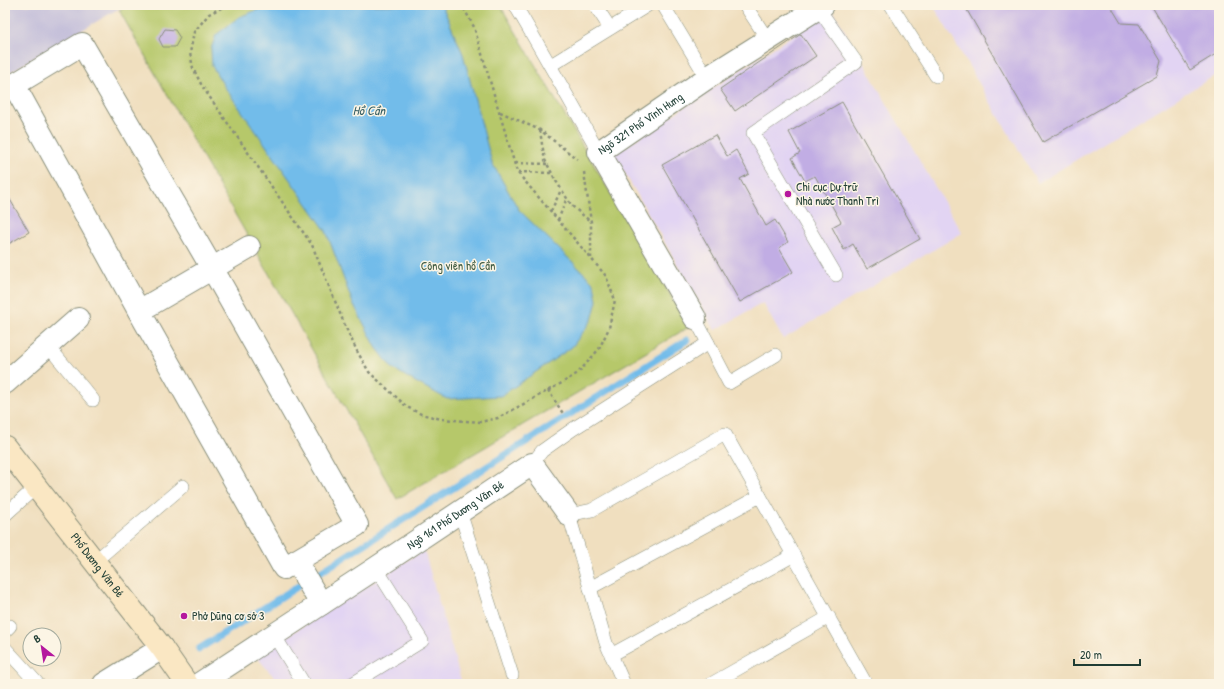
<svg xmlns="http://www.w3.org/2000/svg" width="1224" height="689" font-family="'Patrick Hand',sans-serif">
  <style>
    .built { fill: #e2d4f3 }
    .industrial { fill: #c5c0da }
    .green { fill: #b6c86b; stroke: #6a8250 }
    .water { fill: #72bcea; stroke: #487c8f }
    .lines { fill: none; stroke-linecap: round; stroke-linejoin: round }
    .stream { stroke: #72bcea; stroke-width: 7 }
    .building { fill: #c1ade4 }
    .lane-casing { stroke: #888e7a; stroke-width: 14 }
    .street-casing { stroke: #888e7a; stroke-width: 24 }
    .secondary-casing { stroke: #888e7a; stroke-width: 24 }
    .path { stroke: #888e7a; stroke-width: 2.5; stroke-dasharray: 3 3; stroke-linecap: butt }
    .lane { stroke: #fff; stroke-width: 13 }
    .street { stroke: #fff; stroke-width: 22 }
    .secondary { stroke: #fae7c3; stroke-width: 22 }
    .poi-dot { fill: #b5179e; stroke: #fcf5e5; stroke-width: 1.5 }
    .labels { text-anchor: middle; stroke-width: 3; stroke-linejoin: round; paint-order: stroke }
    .street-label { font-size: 12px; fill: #1f3d34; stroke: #fcf5e5 }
    .poi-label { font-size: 12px; fill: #1f3d34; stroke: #fcf5e5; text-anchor: start }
    .park-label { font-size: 12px; fill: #3d593f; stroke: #fcf5e5 }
    .water-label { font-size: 13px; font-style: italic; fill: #345d62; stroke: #fcf5e5 }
  </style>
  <rect width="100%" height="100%" fill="#fcf5e5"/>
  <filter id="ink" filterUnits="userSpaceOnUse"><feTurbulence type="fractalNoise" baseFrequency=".025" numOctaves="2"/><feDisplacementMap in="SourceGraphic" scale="8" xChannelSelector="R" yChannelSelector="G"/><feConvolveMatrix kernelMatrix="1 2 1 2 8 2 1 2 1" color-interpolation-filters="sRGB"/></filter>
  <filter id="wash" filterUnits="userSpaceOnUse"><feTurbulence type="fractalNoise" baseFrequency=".012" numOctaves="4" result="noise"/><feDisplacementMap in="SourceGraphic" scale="16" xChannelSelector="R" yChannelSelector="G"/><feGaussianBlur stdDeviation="0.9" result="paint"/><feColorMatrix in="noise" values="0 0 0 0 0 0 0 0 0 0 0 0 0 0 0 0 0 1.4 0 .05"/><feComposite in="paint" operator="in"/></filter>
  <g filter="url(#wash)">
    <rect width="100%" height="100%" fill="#f0dfbf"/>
    <g class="built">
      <path d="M933,5H1219V73L1038,183Z"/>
      <path d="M832,9L962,233L783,339L763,303L715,330L614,154Z"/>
      <path d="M424,550L462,684H280L256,656Z"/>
    </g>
    <path class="industrial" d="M5,5H125L5,75Z"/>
    <path class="green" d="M128,5H500L689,327L397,499L119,10Z"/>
    <path class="water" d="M270,5H442L463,54L492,163L519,210L594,283L597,301L592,320L572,347L501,396L447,399L410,379L391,367L376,347L352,301L326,231L224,86L212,66L211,49L216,35L239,17Z"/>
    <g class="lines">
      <path class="stream" d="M199,649L687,340"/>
    </g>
    <g id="blocks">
      <g class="building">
        <path d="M964,5H1110L1121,23L1139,24L1161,61L1157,76L1043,142Z"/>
        <path d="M1151,5H1219V52L1190,70Z"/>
        <path d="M165,29L175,30L180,38L175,47H163L159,39Z"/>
        <path d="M801,34L816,56L735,111L720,89Z"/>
        <path d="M842,102L920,239L867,269L853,244L844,250L832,227L841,222L815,176L805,181L792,158L800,153L789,132Z"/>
        <path d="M715,135L727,156L736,150L749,174L740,179L766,226L775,220L788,242L779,248L793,272L740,302L662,165Z"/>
        <path d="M5,191L29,232L5,246Z"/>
      </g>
    </g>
  </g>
  <g filter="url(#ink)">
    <use href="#blocks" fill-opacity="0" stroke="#888e7a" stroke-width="1"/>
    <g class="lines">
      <g class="lane-casing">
        <g id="lane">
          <path d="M515,5C544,54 571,103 599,152"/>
          <path d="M595,5L610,28"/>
          <path d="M663,5L707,78"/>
          <path d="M745,5L768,40"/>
          <path d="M891,5L936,76"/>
          <path d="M818,8L856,62L753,133L836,275"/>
          <path d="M551,65L648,5"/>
          <path d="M695,318L729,383L776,355"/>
          <path d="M48,346L93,400"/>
          <path d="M532,464L542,451L573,429L708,343"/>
          <path d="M460,512L512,675"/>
          <path d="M5,515L36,487"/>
          <path d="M94,562L183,486"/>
          <path d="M590,588L760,496"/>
          <path d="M5,631L10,626"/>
          <path d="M274,635L304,684"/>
          <path d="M5,648L38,684"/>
          <path d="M611,655L794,555"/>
          <path d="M352,684L422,641L376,568"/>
          <path d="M624,684L606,643L569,515L592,510L725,434L866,684"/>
          <path d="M711,684L829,617"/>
        </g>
      </g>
      <g class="street-casing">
        <g id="street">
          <path d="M82,44L212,268L357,525L284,568L139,311L14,85Z"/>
          <path d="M139,311L249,247"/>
          <path id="s1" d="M695,318L599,152L707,78L823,5"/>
          <path d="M5,383L78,319"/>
          <path d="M296,561L321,604"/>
          <path d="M104,684L162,648"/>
          <path id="s2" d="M199,684L376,568L532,464L569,515"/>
        </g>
      </g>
      <g class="secondary-casing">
        <g id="secondary">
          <path id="s3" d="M5,447L162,648L187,684"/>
        </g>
      </g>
      <g class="path">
        <path d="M227,5L209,14L194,32L190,53L193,68L202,86L312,245L346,328L357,351L369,372L407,407L421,414L441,419L480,422L498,418L560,384L578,373L599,349L609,328L615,300L606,276L517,172L474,27L462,5"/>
        <path d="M500,112L540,130L577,159"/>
        <path d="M540,130L542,144L545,160L556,181L572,206L591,222"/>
        <path d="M515,163L547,164"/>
        <path d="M518,172L551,173"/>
        <path d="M584,172L591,222V258"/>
        <path d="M551,211L561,190"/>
        <path d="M558,220L567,198"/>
        <path d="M548,390L564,415"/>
      </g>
      <use href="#lane" class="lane"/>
      <use href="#street" class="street"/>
      <use href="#secondary" class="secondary"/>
    </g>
  </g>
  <g class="poi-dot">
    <circle cx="788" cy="194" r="4"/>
    <circle cx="184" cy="616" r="4"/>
  </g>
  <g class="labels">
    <g class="street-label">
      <text dy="4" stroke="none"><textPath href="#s1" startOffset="242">Ngõ 321 Phố Vĩnh Hưng</textPath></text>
      <text dy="4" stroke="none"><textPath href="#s2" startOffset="307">Ngõ 161 Phố Dương Văn Bé</textPath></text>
      <text dy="4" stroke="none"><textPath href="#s3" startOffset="150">Phố Dương Văn Bé</textPath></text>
    </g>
    <g class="poi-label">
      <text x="796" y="191">Chi cục Dự trữ<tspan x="796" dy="14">Nhà nước Thanh Trì</tspan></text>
      <text x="192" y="620">Phở Dũng cơ sở 3</text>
    </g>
    <g class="park-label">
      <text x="458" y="270">Công viên hồ Cần</text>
    </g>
    <g class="water-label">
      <text x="369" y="115">Hồ Cần</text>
    </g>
  </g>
  <rect width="1224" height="689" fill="none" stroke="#fcf5e5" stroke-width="20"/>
  <g transform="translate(42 647) rotate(330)"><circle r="19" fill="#fcf5e5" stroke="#a4ab9e"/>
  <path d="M0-3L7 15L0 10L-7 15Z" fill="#b5179e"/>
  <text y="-6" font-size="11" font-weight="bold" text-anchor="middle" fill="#1f3d34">B</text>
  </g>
  <path d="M1074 659v6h66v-6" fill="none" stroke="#1f3d34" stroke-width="2"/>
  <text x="1080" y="659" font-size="12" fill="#1f3d34" stroke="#fcf5e5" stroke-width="3" paint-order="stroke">20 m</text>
</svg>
